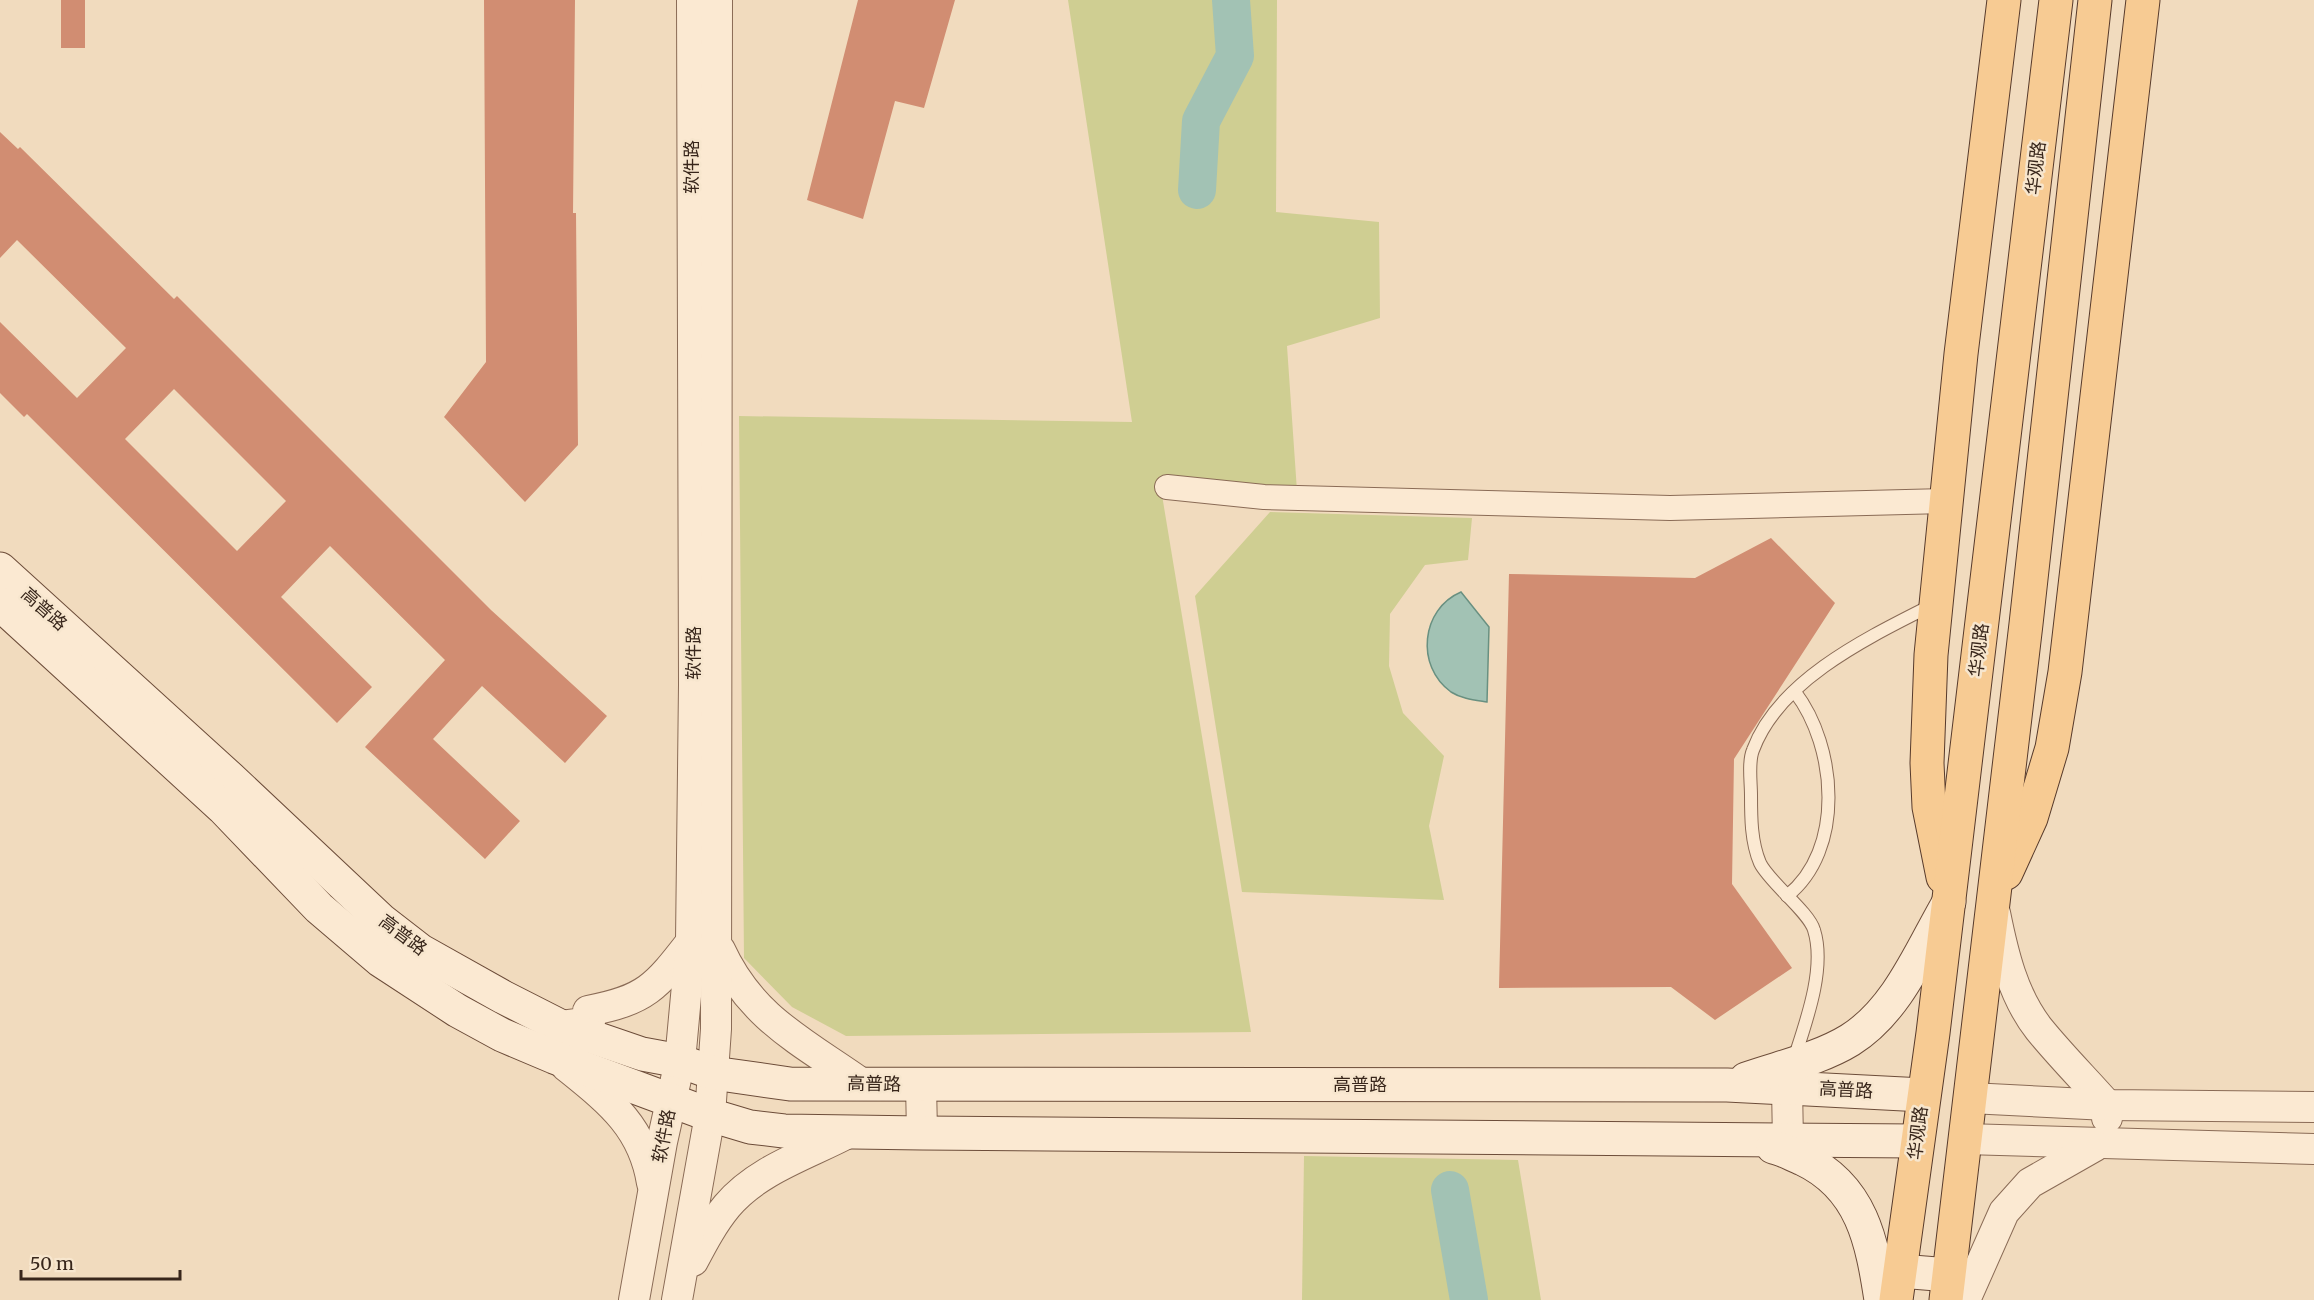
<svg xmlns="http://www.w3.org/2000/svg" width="2314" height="1300" font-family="Merriweather,'Noto Sans SC',serif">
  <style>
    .green { fill: #cfce92 }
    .water { fill: #a2c2b4; stroke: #699081; stroke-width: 1.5 }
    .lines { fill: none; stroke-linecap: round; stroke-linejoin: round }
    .river { stroke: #a2c2b4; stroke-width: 38 }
    .building { fill: #d18d72; fill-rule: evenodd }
    .service-casing { stroke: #8a6b56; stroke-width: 14 }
    .minor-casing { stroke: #8a6b56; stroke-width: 26 }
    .tertiary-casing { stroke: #8a6b56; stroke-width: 32 }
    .secondary-casing { stroke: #6c4c39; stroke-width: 35 }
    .primary-casing { stroke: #573a2b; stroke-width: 35 }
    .service { stroke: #fbe9d2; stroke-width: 12 }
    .minor { stroke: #fbe9d2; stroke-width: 24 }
    .tertiary { stroke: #fbe9d2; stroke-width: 30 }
    .secondary { stroke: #fbe9d2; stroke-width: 33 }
    .primary { stroke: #f7cb93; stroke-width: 33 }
    .labels { text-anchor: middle; stroke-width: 5; stroke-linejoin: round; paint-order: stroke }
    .street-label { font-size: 18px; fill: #38261b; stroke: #f7e6ce }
  </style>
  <rect width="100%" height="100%" fill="#f1dbbe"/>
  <g class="green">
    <path d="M1068,0H1277L1276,212L1379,222L1380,318L1287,346L1297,491L1159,477L1251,1032L846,1036L792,1007L744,958L739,416L1132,422Z"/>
    <path d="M1270,512L1472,518L1468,560L1425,565L1390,614L1389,666L1403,713L1444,756L1429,826L1444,900L1242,892L1195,596Z"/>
    <path d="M1304,1156L1518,1160L1541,1300H1302Z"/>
  </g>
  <path class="water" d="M1461,592L1489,627L1487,702C1474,700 1462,699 1451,692C1415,666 1421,609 1461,592Z"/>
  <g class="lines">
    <g class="river">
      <path d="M1197,190L1201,121L1235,56L1231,0"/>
      <path d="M1450,1190L1469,1300"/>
    </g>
  </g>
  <g class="building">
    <rect x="61" y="0" width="24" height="48"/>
    <path d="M484,0H575L573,213H576L578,445L525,502L444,417L486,362Z"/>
    <path d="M858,0H955L924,108L895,101L863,219L807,200Z"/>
    <path d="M0,132L18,149L20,147L174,299L177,296L491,610L607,716L565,763L482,686L433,739L520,821L485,859L365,747L445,660L330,546L281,597L372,687L337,723L27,414L24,417L0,393V322L77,398L126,348L17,240L0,258ZM174,389L286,501L237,551L125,439Z"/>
    <path d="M1771,538L1835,603L1734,759L1732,884L1792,968L1715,1020L1671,987L1499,988L1509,574L1695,578Z"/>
  </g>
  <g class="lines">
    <g class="service-casing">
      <g id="service">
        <path d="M1787,896C1845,850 1837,747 1795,692"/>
        <path d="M1794,1059C1806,1022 1826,968 1814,930C1809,912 1769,882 1760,863C1751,842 1751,817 1751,795C1751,782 1748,762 1753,750C1779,679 1871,636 1934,604"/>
      </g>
    </g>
    <g class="minor-casing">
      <path id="minor" d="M1167,487L1264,497L1670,508L1945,501"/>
    </g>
    <g class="tertiary-casing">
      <g id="tertiary">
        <path d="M1995,913C2003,953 2013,996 2039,1029C2060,1055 2085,1080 2107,1105V1118"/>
        <path d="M720,950C751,1018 803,1042 861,1083"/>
        <path d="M560,1026L590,1022L588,1011C646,1000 656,987 691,942"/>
        <path d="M566,1066C608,1100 643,1126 652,1183"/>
        <path d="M921,1084L922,1133"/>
        <path d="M1787,1087L1788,1142"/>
        <path d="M1970,1098L2107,1105L2314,1107"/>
        <path d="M1965,1139L2314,1149"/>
        <path d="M693,1261C703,1242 713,1223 727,1206C758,1169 809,1154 850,1132"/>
        <path d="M634,1300L662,1142L680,1061L691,942L694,685L692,0"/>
        <path d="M677,1300L710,1115L716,1029L717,0"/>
        <path d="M1965,1300L2004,1212L2030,1183L2095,1146"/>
      </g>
    </g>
    <g class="secondary-casing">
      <g id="secondary">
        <path d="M0,569L230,778L381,920L421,951L503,997L560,1026L642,1054L680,1061L713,1073L790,1084L1727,1085L1923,1095"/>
        <path d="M0,604L223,808L319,908L380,960L458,1011L502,1035L554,1057L710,1115L750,1127L784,1131L922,1133L1917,1141"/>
        <path d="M1746,1079C1780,1067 1819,1059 1850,1040C1898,1010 1921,950 1949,902"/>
        <path d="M1773,1147C1783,1149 1793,1155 1803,1159C1862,1187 1872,1241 1881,1300"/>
        <path d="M1900,1271L1949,1275"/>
      </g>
    </g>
    <g class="primary-casing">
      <g id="primary">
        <path d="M2006,873L2031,818L2052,748L2065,672L2143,0"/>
        <path d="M1943,877L1929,807L1927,763L1931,655L1961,354L2004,0"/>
        <path d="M1896,1300L1933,1033L2056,0"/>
        <path d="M1946,1300L2026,624L2095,0"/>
      </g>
    </g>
    <use href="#service" class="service"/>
    <use href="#minor" class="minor"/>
    <use href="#tertiary" class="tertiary"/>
    <use href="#secondary" class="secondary"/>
    <use href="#primary" class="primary"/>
  </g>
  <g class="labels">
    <g class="street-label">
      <text transform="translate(692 167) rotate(-90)" y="6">软件路</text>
      <text transform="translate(2036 168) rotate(-83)" y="6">华观路</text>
      <text transform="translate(44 609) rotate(42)" y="6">高普路</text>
      <text transform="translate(1979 650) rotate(-83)" y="6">华观路</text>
      <text transform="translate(694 653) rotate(-90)" y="6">软件路</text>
      <text transform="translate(403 935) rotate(37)" y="6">高普路</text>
      <text transform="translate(874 1084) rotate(1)" y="6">高普路</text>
      <text x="1360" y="1091">高普路</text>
      <text transform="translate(1846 1090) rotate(3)" y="6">高普路</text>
      <text transform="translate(1918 1133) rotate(-83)" y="6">华观路</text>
      <text transform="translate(664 1136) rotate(-79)" y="6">软件路</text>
    </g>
  </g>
  <path d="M21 1270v9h159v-9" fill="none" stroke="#38261b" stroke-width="3"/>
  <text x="30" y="1270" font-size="18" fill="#38261b" stroke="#f7e6ce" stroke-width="4.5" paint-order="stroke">50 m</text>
</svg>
